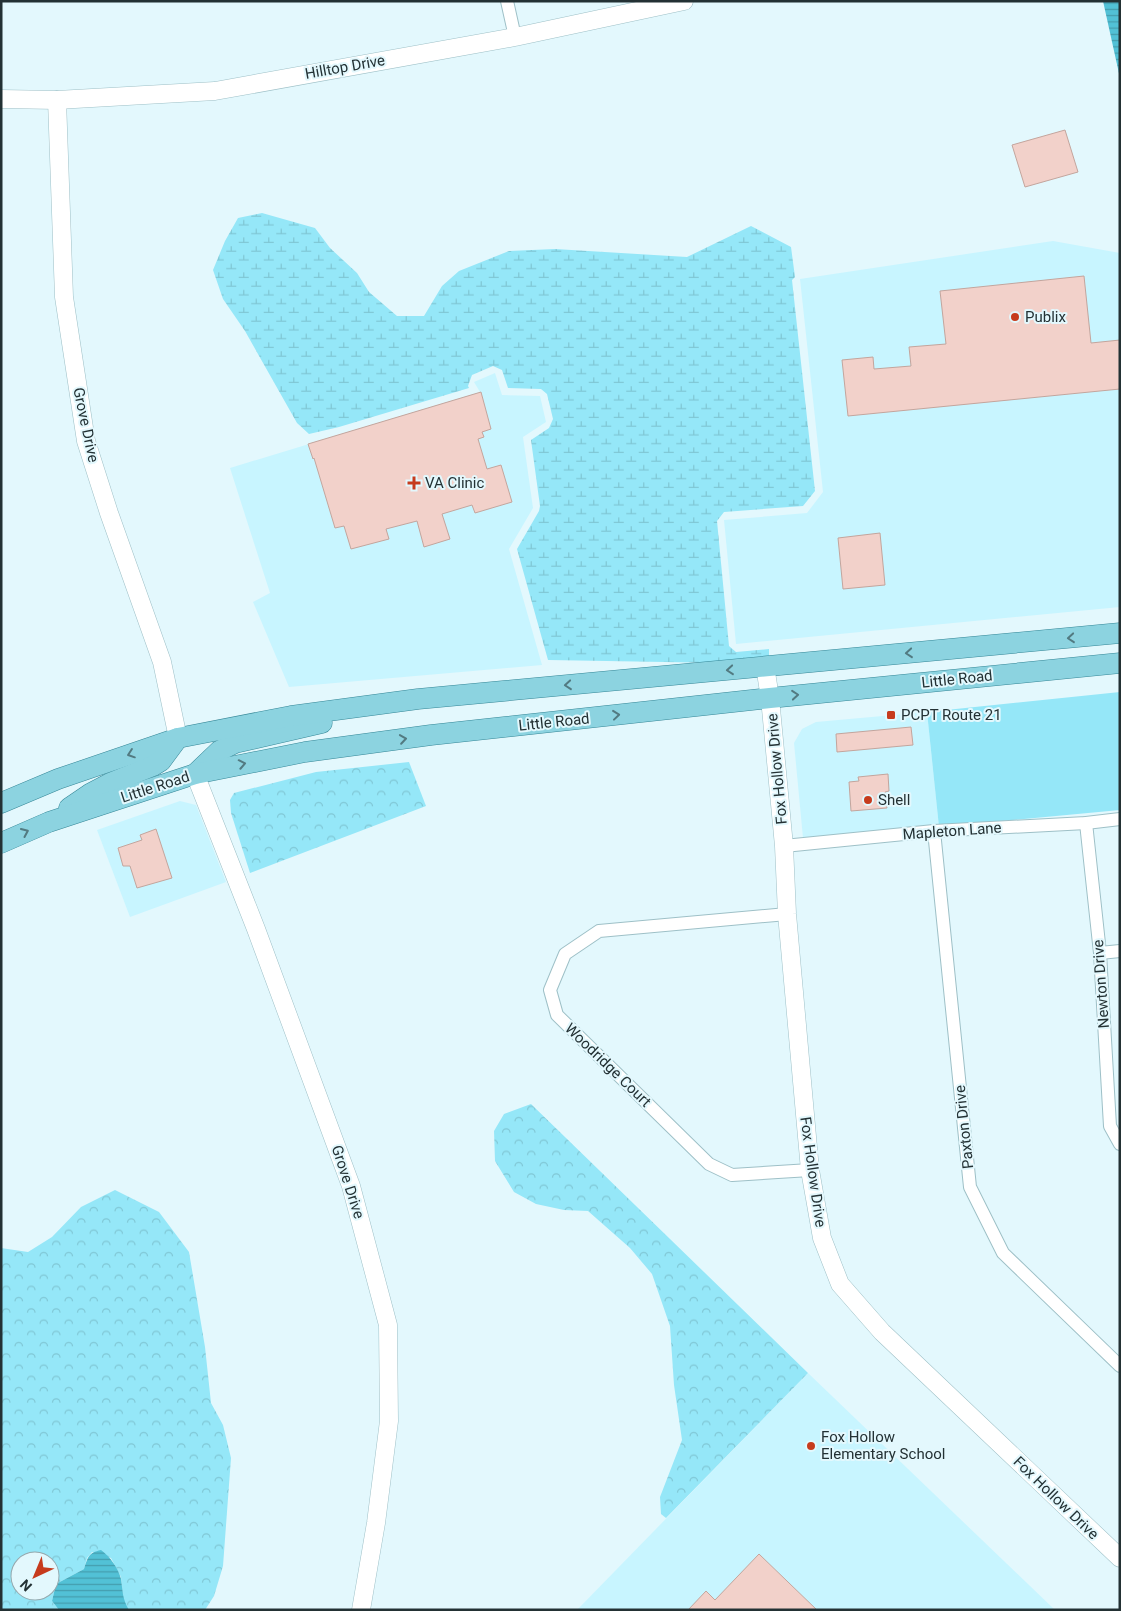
<svg xmlns="http://www.w3.org/2000/svg" width="1121" height="1611" font-family="Roboto,sans-serif">
  <style>
    .built { fill: #c8f5ff }
    .green { fill: #95e7f8 }
    .forest { fill: url(#forest-crowns); fill-rule: evenodd }
    .wetland { fill: url(#wetland-marsh) }
    .water { fill: url(#water-rules) }
    .building { fill: #f2d1ca; stroke: #c3a59d }
    .lines { fill: none; stroke-linecap: round; stroke-linejoin: round }
    .street-casing { stroke: #9ec0c7; stroke-width: 14 }
    .secondary-casing { stroke: #9ec0c7; stroke-width: 19 }
    .primary-casing { stroke: #368797; stroke-width: 21 }
    .street { stroke: #fff; stroke-width: 12 }
    .secondary { stroke: #fff; stroke-width: 18 }
    .primary { stroke: #8cd3e0; stroke-width: 20 }
    .oneway { stroke: #527a81 }
    .poi-dot { fill: #c63b1d; stroke: #e3f8fd; stroke-width: 2 }
    .labels { text-anchor: middle; stroke-width: 4; stroke-linejoin: round; paint-order: stroke }
    .street-label { font-size: 15px; fill: #233134; stroke: #e3f8fd }
    .poi-label { font-size: 15px; fill: #233134; stroke: #e3f8fd; text-anchor: start }
  </style>
  <defs>
    <pattern id="forest-crowns" width="20" height="18" patternUnits="userSpaceOnUse" patternTransform="scale(1.25)"><rect width="20" height="18" fill="#95e7f8"/><path d="M2 6a3 3 0 1 1 6 0M12 15a3 3 0 1 1 6 0" fill="none" stroke="#80c7d5"/></pattern>
    <pattern id="wetland-marsh" width="20" height="14" patternUnits="userSpaceOnUse" patternTransform="scale(1.25)"><rect width="20" height="14" fill="#95e7f8"/><path d="M1 5h8M5 5V1M11 12h8M15 12V8" fill="none" stroke="#80c7d5"/></pattern>
    <pattern id="water-rules" width="6" height="5" patternUnits="userSpaceOnUse" patternTransform="scale(1.25)"><rect width="6" height="5" fill="#52c1d6"/><path d="M0 2.5h6" fill="none" stroke="#449dae"/></pattern>
  </defs>
  <rect width="100%" height="100%" fill="#e3f8fd"/>
  <g class="built">
    <path d="M1053,241L1120,253V607L736,644L724,520L807,513L823,492L800,279Z"/>
    <path d="M495,373L502,395L540,396L546,422L523,437L533,508L509,549L542,665L289,687L253,602L270,593L230,468L480,392L474,382Z"/>
    <path d="M927,712L939,827L803,838L794,743L802,729L816,722Z"/>
    <path d="M180,801L196,805L226,882L130,917L97,830Z"/>
    <path d="M808,1373L1055,1610H577Z"/>
  </g>
  <path class="green" d="M1120,692V810L939,827L927,712Z"/>
  <g class="forest">
    <path d="M409,762L426,806L250,873L231,813L230,800L234,793L316,772Z"/>
    <path d="M531,1104L808,1373L666,1518L661,1514L660,1497L682,1440L674,1385L670,1326L652,1274L630,1248L588,1211L564,1210L536,1204L514,1192L495,1161L494,1131L504,1114Z"/>
    <path d="M115,1190L159,1212L189,1252L205,1347L211,1403L223,1425L231,1458L223,1566L214,1596L205,1610H129L123,1601L121,1577L111,1558L92,1552L87,1558L84,1569L56,1584L52,1601L59,1610H1V1248L28,1252L52,1237L81,1207ZM20,1561H50V1591H20Z"/>
  </g>
  <path class="wetland" d="M262,213L315,228L330,248L357,273L369,292L397,316H424L442,286L459,271L509,251L555,249L687,257L751,226L791,247L795,277L792,280L815,491L803,506L724,512L717,521L729,646L736,652L769,649V658L723,663L548,660L517,549L539,511L540,506L531,440L549,428L553,419L547,394L541,389L508,388L502,370L493,366L472,375L468,386L469,388L339,427L309,434L297,423L245,331L223,299L213,270L225,241L238,218Z"/>
  <g class="water">
    <path d="M1103,1H1120V78Z"/>
    <path d="M101,1550C110,1557 118,1567 121,1579C123,1592 122,1598 129,1610H59L52,1601L56,1584L84,1569C88,1557 88,1553 101,1550Z"/>
  </g>
  <g class="building">
    <path d="M1065,130L1078,172L1025,187L1012,145Z"/>
    <path d="M1084,276L1091,343L1120,340V389L848,416L842,360L873,357L874,369L911,366L909,347L946,344L940,291Z"/>
    <path d="M481,392L491,429L482,432L484,437L478,439L487,469L501,465L512,502L475,513L472,505L442,514L450,539L424,547L417,521L386,529L389,539L351,549L344,526L335,528L314,458L313,459L308,444Z"/>
    <path d="M880,533L885,585L843,589L838,538Z"/>
    <path d="M911,727L913,745L837,752L836,734Z"/>
    <path d="M888,774L889,791L885,792L887,808L851,811L849,782L859,781L858,777Z"/>
    <path d="M156,829L172,878L137,888L130,866H123L118,848L142,840L140,835Z"/>
    <path d="M759,1554L817,1610H688L706,1591L715,1600Z"/>
  </g>
  <g class="lines">
    <g class="street-casing">
      <g id="street">
        <path d="M507,1L515,37"/>
        <path d="M1086,823L1100,953L1110,1126L1120,1144"/>
        <path d="M934,831L970,1187L1003,1253L1120,1366"/>
        <path d="M784,846L934,831L1086,823L1120,819"/>
        <path d="M787,914L599,931L565,954L550,990L557,1015L709,1164L732,1175L810,1170"/>
        <path d="M1100,953L1120,951"/>
      </g>
    </g>
    <g class="secondary-casing">
      <g id="secondary">
        <path d="M1,99L57,100L215,91L515,37L684,1"/>
        <path d="M57,100L64,297L86,441L109,513L162,662L178,738"/>
        <path d="M765,666L770,698L784,846L787,914L810,1170L822,1238L840,1284L882,1332L1120,1558"/>
        <path d="M195,774L256,929L351,1186L388,1325L389,1421L376,1523L361,1610"/>
      </g>
    </g>
    <g class="primary-casing">
      <g id="primary">
        <path d="M195,774L219,751L235,743L322,723"/>
        <path d="M1,803L58,779L178,738L291,716L418,699L1120,633"/>
        <path d="M69,808L91,793L110,783L153,766L161,761L178,738"/>
        <path d="M1,843L49,822L195,774L305,752L431,735L770,698L1120,663"/>
      </g>
    </g>
    <use href="#street" class="street"/>
    <use href="#secondary" class="secondary"/>
    <use href="#primary" class="primary"/>
  </g>
  <defs><path id="oneway-chevron" d="M-2-3.5L2.5 0L-2 3.5" fill="none" stroke-width="1.6" stroke-linecap="round" stroke-linejoin="round" transform="scale(1.25)"/></defs>
  <g class="oneway">
    <use href="#oneway-chevron" transform="translate(1071 638) rotate(175)"/>
    <use href="#oneway-chevron" transform="translate(909 653) rotate(175)"/>
    <use href="#oneway-chevron" transform="translate(730 670) rotate(175)"/>
    <use href="#oneway-chevron" transform="translate(568 685) rotate(175)"/>
    <use href="#oneway-chevron" transform="translate(795 695) rotate(-5)"/>
    <use href="#oneway-chevron" transform="translate(616 715) rotate(-6)"/>
    <use href="#oneway-chevron" transform="translate(403 739) rotate(-8)"/>
    <use href="#oneway-chevron" transform="translate(131 754) rotate(161)"/>
    <use href="#oneway-chevron" transform="translate(242 764) rotate(-11)"/>
    <use href="#oneway-chevron" transform="translate(25 832) rotate(-24)"/>
  </g>
  <g class="poi-dot">
    <circle cx="1015" cy="317" r="5"/>
    <path d="M411.5 475.5h5v5h5v5h-5v5h-5v-5h-5v-5h5z"/>
    <rect x="886" y="710" width="10" height="10" rx="2.5"/>
    <circle cx="868" cy="800" r="5"/>
    <circle cx="811" cy="1446" r="5"/>
  </g>
  <g class="labels">
    <g class="street-label">
      <text transform="translate(345 67) rotate(-10)" y="5">Hilltop Drive</text>
      <text transform="translate(86 425) rotate(78)" y="5">Grove Drive</text>
      <text transform="translate(957 679) rotate(-6)" y="5">Little Road</text>
      <text transform="translate(554 722) rotate(-6)" y="5">Little Road</text>
      <text transform="translate(777 769) rotate(-95)" y="5">Fox Hollow Drive</text>
      <text transform="translate(155 787) rotate(-18)" y="5">Little Road</text>
      <text transform="translate(952 831) rotate(-4)" y="5">Mapleton Lane</text>
      <text transform="translate(1101 984) rotate(-94)" y="5">Newton Drive</text>
      <text transform="translate(608 1065) rotate(44)" y="5">Woodridge Court</text>
      <text transform="translate(964 1127) rotate(-96)" y="5">Paxton Drive</text>
      <text transform="translate(813 1172) rotate(82)" y="5">Fox Hollow Drive</text>
      <text transform="translate(348 1182) rotate(72)" y="5">Grove Drive</text>
      <text transform="translate(1056 1498) rotate(44)" y="5">Fox Hollow Drive</text>
    </g>
    <g class="poi-label">
      <text x="1025" y="322">Publix</text>
      <text x="425" y="488">VA Clinic</text>
      <text x="901" y="720">PCPT Route 21</text>
      <text x="878" y="805">Shell</text>
      <text x="821" y="1442">Fox Hollow<tspan x="821" dy="17">Elementary School</tspan></text>
    </g>
  </g>
  <rect width="1121" height="1611" fill="none" stroke="#233134" stroke-width="5"/>
  <g transform="translate(35 1576) rotate(224)"><circle r="24" fill="#e3f8fd" stroke="#96a8ad"/>
  <path d="M0-4L9 19L0 12L-9 19Z" fill="#c63b1d"/>
  <text y="-8" font-size="14" font-weight="bold" text-anchor="middle" fill="#233134">N</text>
  </g>
</svg>
